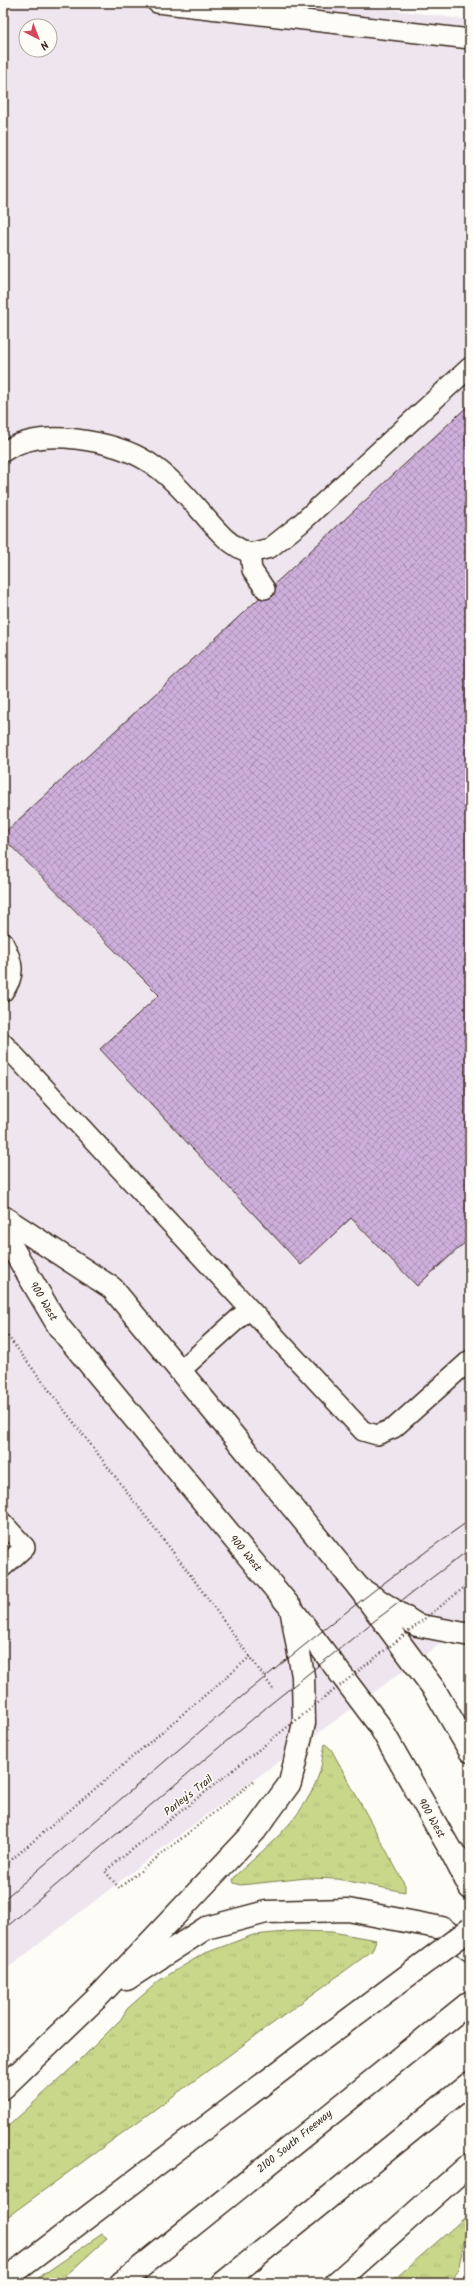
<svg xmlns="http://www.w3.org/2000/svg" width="473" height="2286" font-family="Kalam,sans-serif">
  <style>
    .built { fill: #efe5ef; fill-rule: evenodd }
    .grass { fill: url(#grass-tufts); stroke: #828054 }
    .building { fill: url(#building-cross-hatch); stroke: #3b2a1e }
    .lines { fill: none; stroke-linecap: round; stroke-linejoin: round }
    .service-casing { stroke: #3b2a1e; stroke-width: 22 }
    .secondary-casing { stroke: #3b2a1e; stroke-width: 25 }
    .motorway-casing { stroke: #3b2a1e; stroke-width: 25 }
    .path { stroke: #3b2a1e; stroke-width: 2.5; stroke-dasharray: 1 3; stroke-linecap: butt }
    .service { stroke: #fdfcf7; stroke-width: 19 }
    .secondary { stroke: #fdfcf7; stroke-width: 22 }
    .motorway { stroke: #fdfcf7; stroke-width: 22 }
    .tram { stroke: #3b2a1e; stroke-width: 1 }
    .motorway-bridge-casing { stroke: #3b2a1e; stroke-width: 25; stroke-linecap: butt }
    .path-bridge { stroke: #3b2a1e; stroke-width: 2.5; stroke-dasharray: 1 3; stroke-linecap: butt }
    .motorway-bridge { stroke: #fdfcf7; stroke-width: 22 }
    .labels { text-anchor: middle; stroke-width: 3.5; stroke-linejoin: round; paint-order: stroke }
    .street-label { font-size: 11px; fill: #3b2a1e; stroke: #fdfcf7 }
  </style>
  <defs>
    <pattern id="grass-tufts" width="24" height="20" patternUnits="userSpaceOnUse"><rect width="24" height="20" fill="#c9d78b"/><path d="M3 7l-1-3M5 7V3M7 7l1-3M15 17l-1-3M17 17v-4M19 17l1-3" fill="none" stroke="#aeb978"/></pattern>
    <pattern id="building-cross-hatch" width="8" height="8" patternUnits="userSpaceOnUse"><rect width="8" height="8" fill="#cfb0dd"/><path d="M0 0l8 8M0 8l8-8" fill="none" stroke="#a98fb3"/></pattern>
  </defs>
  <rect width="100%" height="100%" fill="#fdfcf7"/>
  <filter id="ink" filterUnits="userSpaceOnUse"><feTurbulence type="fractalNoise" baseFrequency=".025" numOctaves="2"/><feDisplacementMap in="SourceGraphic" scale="8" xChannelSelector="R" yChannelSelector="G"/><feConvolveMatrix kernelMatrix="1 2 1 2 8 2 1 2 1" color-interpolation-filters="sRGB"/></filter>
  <g filter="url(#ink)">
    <path class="built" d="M3,3H342L470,20V1622L199,1820L3,1972ZM26,26H50V50H26Z"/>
    <g class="grass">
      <path d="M325,1744L331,1749L405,1885V1892L337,1879L307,1878L241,1885L234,1883L233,1880L236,1875C269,1845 306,1816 320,1771C322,1763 323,1753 325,1744Z"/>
      <path d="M297,1931L332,1932L376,1940L372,1951L3,2220V2131L77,2063L121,2019L127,2009L160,1980L203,1954L253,1935Z"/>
      <path d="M470,2213L459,2266L452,2283H390Z"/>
      <path d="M102,2234L107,2238L58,2283H31Z"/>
    </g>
    <path class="building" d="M470,404V1238L417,1286L351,1218L301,1265L100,1049L159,995L3,838V834Z"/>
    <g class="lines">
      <g class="service-casing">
        <g id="service">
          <path d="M157,3L470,39"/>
          <path d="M3,452C24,438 52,436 76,439C140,447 162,467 202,513C217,530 229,546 250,553L252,570L265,589"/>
          <path d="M250,553L270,548L300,524L470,367"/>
          <path d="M3,942C13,961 17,975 3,992"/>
          <path d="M3,1043L363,1431L377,1435L394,1428L470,1360"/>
          <path d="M180,1371L249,1309"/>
          <path d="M3,1523L25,1547L3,1567"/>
        </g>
      </g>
      <g class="secondary-casing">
        <g id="secondary">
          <path d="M3,1217L112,1288L359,1588L434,1689L470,1751"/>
          <path d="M3,1232L59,1327L291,1608L379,1725L451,1851L470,1888"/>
        </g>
      </g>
      <g class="motorway-casing">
        <g id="motorway">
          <path d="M359,1588L417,1625L470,1635"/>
          <path d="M451,1851L470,1868"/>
          <path d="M127,1979L206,1928L266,1912L348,1910L442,1928L470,1950"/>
          <path d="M3,2088L99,1996L255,1831L290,1783L304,1723L303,1676L291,1608"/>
          <path d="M3,2281L316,2044"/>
          <path d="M121,2283L470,2002"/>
          <path d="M223,2283L470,2083"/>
          <path d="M336,2283L470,2164"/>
        </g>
      </g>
      <g class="path">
        <path d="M3,1330L189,1573L273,1689"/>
        <path d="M233,1770L105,1871L119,1888L255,1780"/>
        <path d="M3,1867L251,1656"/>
      </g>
      <use href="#service" class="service"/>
      <use href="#secondary" class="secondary"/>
      <use href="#motorway" class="motorway"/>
      <g class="tram">
        <path d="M3,1900C156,1770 306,1635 470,1520"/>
        <path d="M3,1930L268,1706L373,1622L470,1549"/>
      </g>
      <g class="motorway-bridge-casing">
        <path id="motorway-bridge" d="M316,2044L470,1929"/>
      </g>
      <path class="path-bridge" d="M233,1770L470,1583"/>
      <use href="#motorway-bridge" class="motorway-bridge"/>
    </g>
  </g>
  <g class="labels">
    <g class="street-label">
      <text transform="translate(44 1301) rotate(59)" y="4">900 West</text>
      <text transform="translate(246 1553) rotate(50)" y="4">900 West</text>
      <text transform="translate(188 1795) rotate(-38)" y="4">Parley's Trail</text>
      <text transform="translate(432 1818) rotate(60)" y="4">900 West</text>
      <text transform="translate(294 2141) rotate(-39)" y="4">2100 South Freeway</text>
    </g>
  </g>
  <rect width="473" height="2286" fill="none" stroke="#fdfcf7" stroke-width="16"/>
  <rect x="8" y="8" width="457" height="2270" fill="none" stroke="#3b2a1e" stroke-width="1.5" filter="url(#ink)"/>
  <g transform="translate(38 38) rotate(138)"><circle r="19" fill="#fdfcf7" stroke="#afa8a0"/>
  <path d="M0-3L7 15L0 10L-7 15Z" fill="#d1495b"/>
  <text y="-6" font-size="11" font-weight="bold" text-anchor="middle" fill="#3b2a1e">N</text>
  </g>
</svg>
